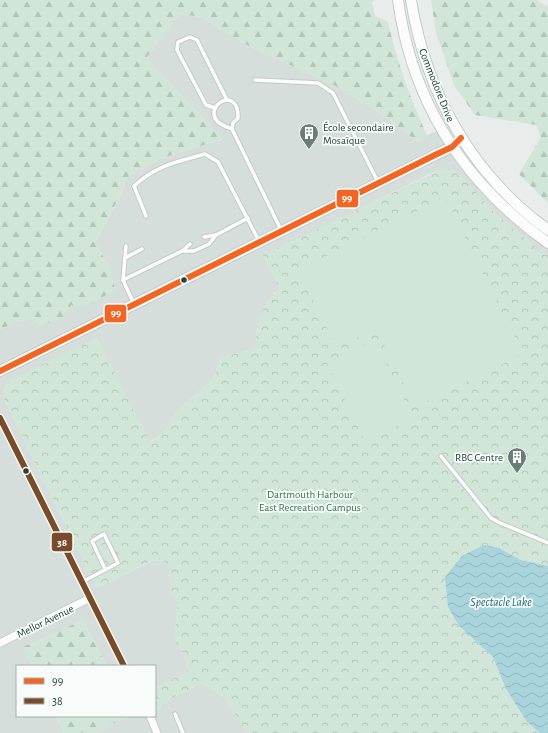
<svg xmlns="http://www.w3.org/2000/svg" width="548" height="733" font-family="'Alegreya Sans',sans-serif">
  <style>
    .built { fill: #d6dedb }
    .forest { fill: url(#forest-firs) }
    .park { fill: url(#park-crowns) }
    .pitch { fill: #d1e6d8 }
    .water { fill: url(#water-waves) }
    .lines { fill: none; stroke-linecap: round; stroke-linejoin: round }
    .lane-casing { stroke: #c5cac8; stroke-width: 5.5 }
    .street-casing { stroke: #c5cac8; stroke-width: 9 }
    .secondary-casing { stroke: #c3cbc8; stroke-width: 12 }
    .lane { stroke: #fcfcfc; stroke-width: 3.5 }
    .street { stroke: #fcfcfc; stroke-width: 7 }
    .secondary { stroke: #fcfcfc; stroke-width: 10 }
    .bus-1-casing { stroke: #f7fbf9; stroke-width: 9 }
    .bus-2-casing { stroke: #f7fbf9; stroke-width: 9 }
    .bus-1 { stroke: #f26522; stroke-width: 6 }
    .bus-2 { stroke: #7a4b2a; stroke-width: 6 }
    .bus-dot { fill: #24423a; stroke: #f7fbf9; stroke-width: 1.5 }
    .labels { text-anchor: middle; stroke-width: 3.5; stroke-linejoin: round; paint-order: stroke }
    .street-label { font-size: 11px; fill: #24423a; stroke: #f7fbf9 }
    .poi-label { font-size: 11px; fill: #24423a; stroke: #f7fbf9; text-anchor: start }
    .park-label { font-size: 11px; fill: #2d7a4b; stroke: #f7fbf9 }
    .water-label { font-size: 12px; font-style: italic; fill: #1c6f80; stroke: #f7fbf9 }
    .line-badge { stroke: #f7fbf9; stroke-width: 1.5 }
    .badge-label { font-size: 11px; text-anchor: middle; font-weight: bold; fill: #fff }
  </style>
  <defs>
    <pattern id="forest-firs" width="22" height="20" patternUnits="userSpaceOnUse"><rect width="22" height="20" fill="#d1e6d8"/><path d="M5 1l3.5 6h-7zM16 11l3.5 6h-7z" fill="#b3c6ba"/></pattern>
    <pattern id="park-crowns" width="20" height="18" patternUnits="userSpaceOnUse"><rect width="20" height="18" fill="#d1e6d8"/><path d="M2 6a3 3 0 1 1 6 0M12 15a3 3 0 1 1 6 0" fill="none" stroke="#b3c6ba"/></pattern>
    <pattern id="water-waves" width="16" height="10" patternUnits="userSpaceOnUse"><rect width="16" height="10" fill="#a9d4db"/><path d="M0 5q4-4 8 0t8 0" fill="none" stroke="#91b7bd"/></pattern>
  </defs>
  <rect width="100%" height="100%" fill="#e8edeb"/>
  <g class="built">
    <path d="M179,14L202,17L247,45L338,87L379,112L418,142L427,135L445,128L497,195L548,234V255L541,250L538,254L533,251L536,247L498,216L456,173L436,171L264,256L280,290L274,293L257,329L256,348L221,358L213,379L176,412L163,434L149,442L97,338L7,383L4,389L5,401L97,588L154,560L167,562L178,602L174,640L183,651L189,672L155,688V666H107L83,620L24,647L32,666H17V716H56L64,733H0V330L15,322L33,319L41,325L71,305L110,268L95,242L122,193L126,178L159,159L200,146L219,141L222,139L146,58Z"/>
    <path d="M202,683L225,698L247,733H97L128,716H155V705L158,710L172,698Z"/>
  </g>
  <g class="forest">
    <path d="M0,0H374L372,2L375,16L388,22C397,62 410,98 427,135L418,142L379,112L338,87L247,45L202,17L179,14L146,58L222,139L219,141L200,146L159,159L126,178L122,192L95,242L110,268L115,290L85,307L71,305L61,319L41,325L33,319L15,322L0,330Z"/>
    <path d="M431,0H536L548,7V203L519,174L541,137L536,125L475,115L454,85L436,33Z"/>
    <path d="M83,620L107,666H32L23,647Z"/>
    <path d="M56,716H128L97,733H64Z"/>
  </g>
  <path class="park" d="M442,169H450L457,172L456,173L462,179L463,178L498,216L536,247L534,251L538,254L540,250L548,255V566L521,560L510,554L448,607L459,626L493,657L506,689L527,722L540,733H247L225,698L202,683L172,698L158,710L155,705V688L189,671L186,668L183,651L174,640L178,602L171,596L167,562L153,560L97,588L5,401C2,392 4,386 11,380L97,338L150,442L163,434L176,412L213,379L221,358L255,348C257,328 261,300 280,290L263,255Z"/>
  <g class="pitch">
    <path d="M445,197L523,354L415,407L376,328L337,348L298,270Z"/>
    <path d="M375,340L413,418L365,442L327,363Z"/>
  </g>
  <path class="water" d="M484,545L499,548L521,560L548,566V733H540L527,722L506,689L493,657L459,626L448,607L445,577L462,556Z"/>
  <g class="lines">
    <g class="lane-casing">
      <g id="lane">
        <path d="M255,80L318,83L333,93L378,182"/>
        <path d="M215,108L206,105L177,50L178,42L190,37L197,40L227,100"/>
        <path d="M232,129C227,127 221,125 218,122C202,106 239,84 238,118L233,123L232,129L281,230"/>
        <path d="M146,216L134,186C157,165 176,162 205,154L218,162L259,241"/>
        <path d="M204,237L216,235"/>
        <path d="M126,246L123,280L182,251H194L209,244L216,235L248,218"/>
        <path d="M182,251L190,244"/>
        <path d="M125,258L142,249"/>
        <path d="M123,280L134,304"/>
        <path d="M441,456L491,518L498,522L548,543"/>
        <path d="M82,582L118,563L104,534L92,541L105,569"/>
        <path d="M175,714L183,733"/>
      </g>
    </g>
    <g class="street-casing">
      <g id="street">
        <path d="M0,418L124,666"/>
        <path d="M0,643L90,598"/>
        <path d="M150,716L157,733"/>
      </g>
    </g>
    <g class="secondary-casing">
      <g id="secondary">
        <path d="M398,0C412,102 464,183 548,243"/>
        <path d="M411,0C426,93 471,174 548,230"/>
        <path d="M0,371L437,154L452,147L461,138"/>
      </g>
    </g>
    <use href="#lane" class="lane"/>
    <use href="#street" class="street"/>
    <use href="#secondary" class="secondary"/>
    <g class="bus-1-casing">
      <path id="bus-1" d="M0,371L437,154L452,147L461,138"/>
    </g>
    <g class="bus-2-casing">
      <path id="bus-2" d="M0,418L124,666"/>
    </g>
    <use href="#bus-1" class="bus-1"/>
    <use href="#bus-2" class="bus-2"/>
  </g>
  <defs>
    <g id="building-pin" transform="scale(1)"><path d="M0 17L-7.5 6A9.5 9.5 0 1 1 7.5 6Z" fill="#697e78" stroke="#f7fbf9"/><path d="M-4-6H4V6H1V3H-1V6H-4ZM-2.5-4.3h1.7v1.8h-1.7ZM.8-4.3h1.7v1.8H.8ZM-2.5-1h1.7V.8h-1.7ZM.8-1h1.7V.8H.8Z" fill="#fff"/></g>
  </defs>
  <g fill-rule="evenodd">
    <use href="#building-pin" x="309" y="133"/>
    <use href="#building-pin" x="517" y="457"/>
  </g>
  <g class="bus-dot">
    <circle cx="184" cy="280" r="3.5"/>
    <circle cx="26" cy="471" r="3.5"/>
  </g>
  <g class="labels">
    <g class="street-label">
      <text transform="translate(437 85) rotate(68)" y="4">Commodore Drive</text>
      <text transform="translate(45 621) rotate(-26)" y="4">Mellor Avenue</text>
    </g>
    <g class="poi-label">
      <text x="323" y="131">École secondaire<tspan x="323" dy="13">Mosaïque</tspan></text>
      <text x="503" y="461" text-anchor="end">RBC Centre</text>
    </g>
    <g class="park-label">
      <text x="310" y="498">Dartmouth Harbour<tspan x="310" dy="13">East Recreation Campus</tspan></text>
    </g>
    <g class="water-label">
      <text x="501" y="606">Spectacle Lake</text>
    </g>
  </g>
  <g class="line-badge">
    <rect x="336" y="189" width="23" height="19" rx="4" fill="#f26522"/>
    <rect x="104" y="304" width="23" height="19" rx="4" fill="#f26522"/>
    <rect x="51" y="532" width="22" height="20" rx="4" fill="#7a4b2a"/>
  </g>
  <g class="badge-label">
    <text x="347" y="202">99</text>
    <text x="116" y="317">99</text>
    <text x="62" y="546">38</text>
  </g>
  <rect x="16" y="665" width="140" height="52" fill="#f7fbf9" stroke="#a3b1ad"/>
  <rect x="24" y="678" width="20" height="6" fill="#f26522" stroke="#a3b1ad"/>
  <text x="52" y="685" font-size="12" fill="#24423a">99</text>
  <rect x="24" y="698" width="20" height="6" fill="#7a4b2a" stroke="#a3b1ad"/>
  <text x="52" y="705" font-size="12" fill="#24423a">38</text>
</svg>
